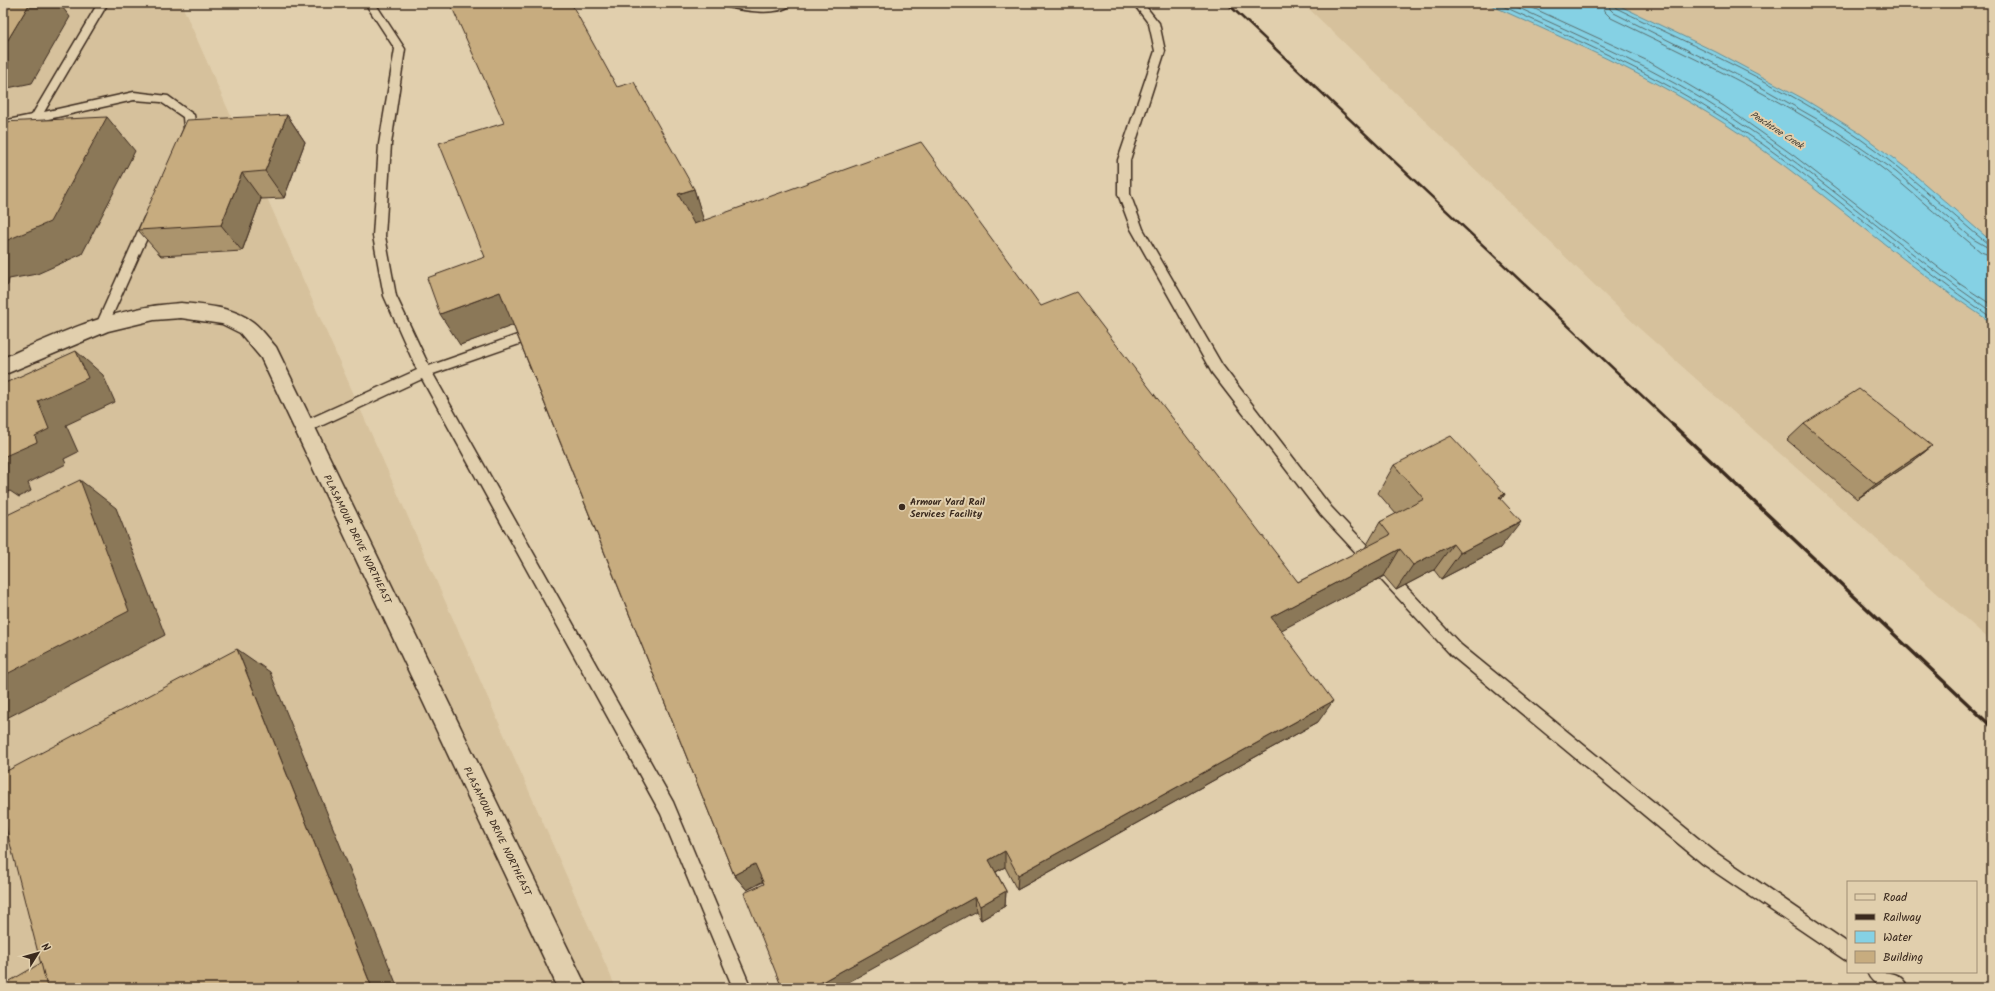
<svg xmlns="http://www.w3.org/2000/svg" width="1995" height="991" font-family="Kalam,sans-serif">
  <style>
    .built { fill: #d6c19c }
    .water { fill: #85d1e4; stroke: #678e95 }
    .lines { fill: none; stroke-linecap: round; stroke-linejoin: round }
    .shore { stroke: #596d6d; stroke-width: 1 }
    .lane-casing { stroke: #3b2a1e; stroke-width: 3 }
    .street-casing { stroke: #3b2a1e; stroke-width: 3 }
    .lane { fill: #e1cfad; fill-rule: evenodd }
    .street { fill: #e1cfad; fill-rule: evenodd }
    .rail-far1 { stroke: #3b2a1e; stroke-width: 2.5 }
    .rail { stroke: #3b2a1e; stroke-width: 3.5 }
    .wall { fill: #ab946d; stroke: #3b2a1e }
    .shaded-wall { fill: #8b7859; stroke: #3b2a1e }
    .building { fill: #c7ac7f; stroke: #3b2a1e }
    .poi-dot { fill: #3b2a1e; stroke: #e1cfad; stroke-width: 1.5 }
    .labels { text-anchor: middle; stroke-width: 4; stroke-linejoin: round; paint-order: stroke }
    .far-water-label { font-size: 9px; font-style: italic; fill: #423b32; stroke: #e1cfad }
    .poi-label { font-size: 10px; font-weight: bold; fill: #3b2a1e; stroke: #e1cfad; text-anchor: start }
    .street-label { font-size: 10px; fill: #3b2a1e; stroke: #e1cfad }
  </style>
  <rect width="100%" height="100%" fill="#e1cfad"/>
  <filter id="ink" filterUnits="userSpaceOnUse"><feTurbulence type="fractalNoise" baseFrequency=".025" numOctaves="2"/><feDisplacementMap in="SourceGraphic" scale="8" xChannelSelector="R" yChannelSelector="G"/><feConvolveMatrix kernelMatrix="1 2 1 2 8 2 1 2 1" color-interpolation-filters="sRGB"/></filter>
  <g filter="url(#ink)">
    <g class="built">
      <path d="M3,3H181L616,988H3Z"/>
      <path d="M1303,3H1992V642L1640,329Z"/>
    </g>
    <path class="water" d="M1486,3H1614L1716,52L1804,99L1861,134L1910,171L1992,242V323C1910,269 1836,202 1756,145C1673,85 1578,45 1486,3Z"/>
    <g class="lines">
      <g class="shore">
        <path d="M1496,3C1575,39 1655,74 1728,121C1820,180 1901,256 1992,318"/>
        <path d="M1508,3C1584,38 1661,71 1731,117C1822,176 1902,251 1992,312"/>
        <path d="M1522,3L1648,61L1724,106L1793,155L1960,284L1992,305"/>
        <path d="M1603,3L1604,11L1611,18C1693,58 1776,96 1852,146C1898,177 1938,217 1981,252L1992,256"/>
        <path d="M1609,3L1610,9L1614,13L1759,86L1829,126L1896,172L1973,239L1992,250"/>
        <path d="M1614,3L1616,8C1698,48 1784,86 1859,138C1905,170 1945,209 1988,244L1992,245"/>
      </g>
      <g class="lane-casing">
        <g id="lane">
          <path d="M98,3H108L44,112L134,92L168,96L194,115L196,129L190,141L186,142L180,138L184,129L183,117L161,102L134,100L3,129V121L32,115Z"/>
          <path d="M365,3H375L405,49L391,144L385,236L396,296L429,366L523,333L528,335L529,338L528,341L433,374L673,802L751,988H733L661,814L422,379L310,431L305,432L300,431L298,427L300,423L417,370L384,296L373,236L379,144L395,49Z"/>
          <path d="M720,3L757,5L793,3C780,18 738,10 721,5Z"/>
          <path d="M1133,3H1143L1159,23L1165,51L1130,160V194L1143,229L1222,365L1331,507L1461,645L1715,852L1848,943V962L1703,864L1451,655L1321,515L1212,373L1131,229L1118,194V160L1155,51L1149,24Z"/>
          <path d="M150,214L154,215L156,218L108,325L106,328L102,330L98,328L96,325L144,218L146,215Z"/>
          <path d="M1867,972C1883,972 1901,970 1908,988C1892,988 1874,990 1867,972Z"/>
        </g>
      </g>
      <g class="street-casing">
        <path id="street" d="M181,303C205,305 233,307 253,322C262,329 269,339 276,347L587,988H558L261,358L240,333L222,324L181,318L154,320L108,331L3,375V358C62,332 115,307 181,303Z"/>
      </g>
      <use href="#lane" class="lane"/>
      <use href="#street" class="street"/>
      <path class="rail-far1" d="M1227,3L1674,426"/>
      <path class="rail" d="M1673,425L1992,727"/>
    </g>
    <g class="wall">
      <path d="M617,87L694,189L703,220L1041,306L1298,582L1365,548L1380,522L1396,514L1378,493L1394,465L1505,494L1501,500L1500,548L1441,579L1434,570L1396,590L1384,576L1280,630L1318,722L1017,890L1005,867L996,872L1006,891L1005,906L981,920L976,911L764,884L763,882L747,890L734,875L513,325L460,345L485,257L504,123Z"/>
      <path d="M287,115L305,142L284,198L261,199L242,251L161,256L138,230Z"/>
      <path d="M1804,424L1932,446L1912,462L1857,499L1787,440Z"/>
    </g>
    <g class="shaded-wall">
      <path d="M30,3H59L70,17L32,83L3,89V48Z"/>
      <path d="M287,115L305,142L284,198L265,171Z"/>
      <path d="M107,117L135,151L82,254L37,274L9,279L8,285L3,288V242Z"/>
      <path d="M242,173L261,199L242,251L221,225Z"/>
      <path d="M694,189L704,221L688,227L678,194Z"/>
      <path d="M500,292L517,324L460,345L440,314Z"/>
      <path d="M76,351L103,375L115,402L66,425L78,452L64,459L66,464L28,483L31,491L19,497L10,491L3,494V457L35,436L38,401Z"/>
      <path d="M1932,446L1912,462L1857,499L1876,484Z"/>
      <path d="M80,480L116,508L165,635L3,720V676Z"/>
      <path d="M1505,494L1485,522L1499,497Z"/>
      <path d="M3,496L7,507L3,509Z"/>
      <path d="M1521,521L1500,548L1441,579L1460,553Z"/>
      <path d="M1453,544L1434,570L1396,590L1413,565Z"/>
      <path d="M1400,549L1384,576L1259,642L1271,617Z"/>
      <path d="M237,649L270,672L398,988H372Z"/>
      <path d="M1333,701L1318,722L1017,890L1018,875Z"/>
      <path d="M1005,851V867L990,875L989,860Z"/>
      <path d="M755,864L767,879L747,890L734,875Z"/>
      <path d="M1006,891L1005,906L981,920L980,906Z"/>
      <path d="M975,897L976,911L838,988H811Z"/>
    </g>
    <g class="building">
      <path d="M3,3H30L3,48Z"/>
      <path d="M450,3H571L617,87L634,82L694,189L678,194L694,224L921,142L1041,306L1076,292L1298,582L1390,535L1380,522L1424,499L1394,465L1451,436L1505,494L1499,497L1521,521L1460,553L1453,544L1413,565L1400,549L1271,617L1333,701L1018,875L1005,851L989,860L1006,891L980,906L975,897L811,988H782L744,893L764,884L755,864L734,875L500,292L440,314L427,278L485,257L439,143L504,123Z"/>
      <path d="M287,115L265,171L242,173L221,225L138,230L187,120Z"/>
      <path d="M107,117L50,222L3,242V122Z"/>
      <path d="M76,351L88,378L38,401L49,429L35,436L37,442L3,457V384Z"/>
      <path d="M1859,389L1932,446L1876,484L1804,424Z"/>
      <path d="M80,480L129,611L3,676V517Z"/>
      <path d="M237,649L372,988H47L3,816V773Z"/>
      <path d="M41,963L47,987L45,988H3V985Z"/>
    </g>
  </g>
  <circle class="poi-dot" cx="902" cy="507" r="4"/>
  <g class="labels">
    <g class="far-water-label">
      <text transform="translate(1777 130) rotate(33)" y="3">Peachtree Creek</text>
    </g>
    <g class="poi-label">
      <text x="910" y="505">Armour Yard Rail<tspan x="910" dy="12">Services Facility</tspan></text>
    </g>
    <g class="street-label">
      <text transform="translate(358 539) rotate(64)" y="4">PLASAMOUR DRIVE NORTHEAST</text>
      <text transform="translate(498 831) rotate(64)" y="4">PLASAMOUR DRIVE NORTHEAST</text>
    </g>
  </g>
  <rect width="1995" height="991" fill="none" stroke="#e1cfad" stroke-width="16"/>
  <rect x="8" y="8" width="1979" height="975" fill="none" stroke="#3b2a1e" stroke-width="1.5" filter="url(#ink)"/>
  <rect x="1847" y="881" width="130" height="92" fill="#e1cfad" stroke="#9f8d74"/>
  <rect x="1855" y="894" width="20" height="6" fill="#e1cfad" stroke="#9f8d74"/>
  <text x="1883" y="901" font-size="12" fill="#3b2a1e">Road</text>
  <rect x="1855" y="914" width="20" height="6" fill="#3b2a1e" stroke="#9f8d74"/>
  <text x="1883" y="921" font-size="12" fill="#3b2a1e">Railway</text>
  <rect x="1855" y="931" width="20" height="12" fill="#85d1e4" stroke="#9f8d74"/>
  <text x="1883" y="941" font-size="12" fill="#3b2a1e">Water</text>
  <rect x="1855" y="951" width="20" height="12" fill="#c7ac7f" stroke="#9f8d74"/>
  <text x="1883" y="961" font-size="12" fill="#3b2a1e">Building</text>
  <g transform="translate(38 953) rotate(53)" stroke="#e1cfad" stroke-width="3" paint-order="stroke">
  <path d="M0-3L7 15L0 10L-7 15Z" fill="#3b2a1e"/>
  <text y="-6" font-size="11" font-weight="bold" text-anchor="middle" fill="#3b2a1e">N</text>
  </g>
</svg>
